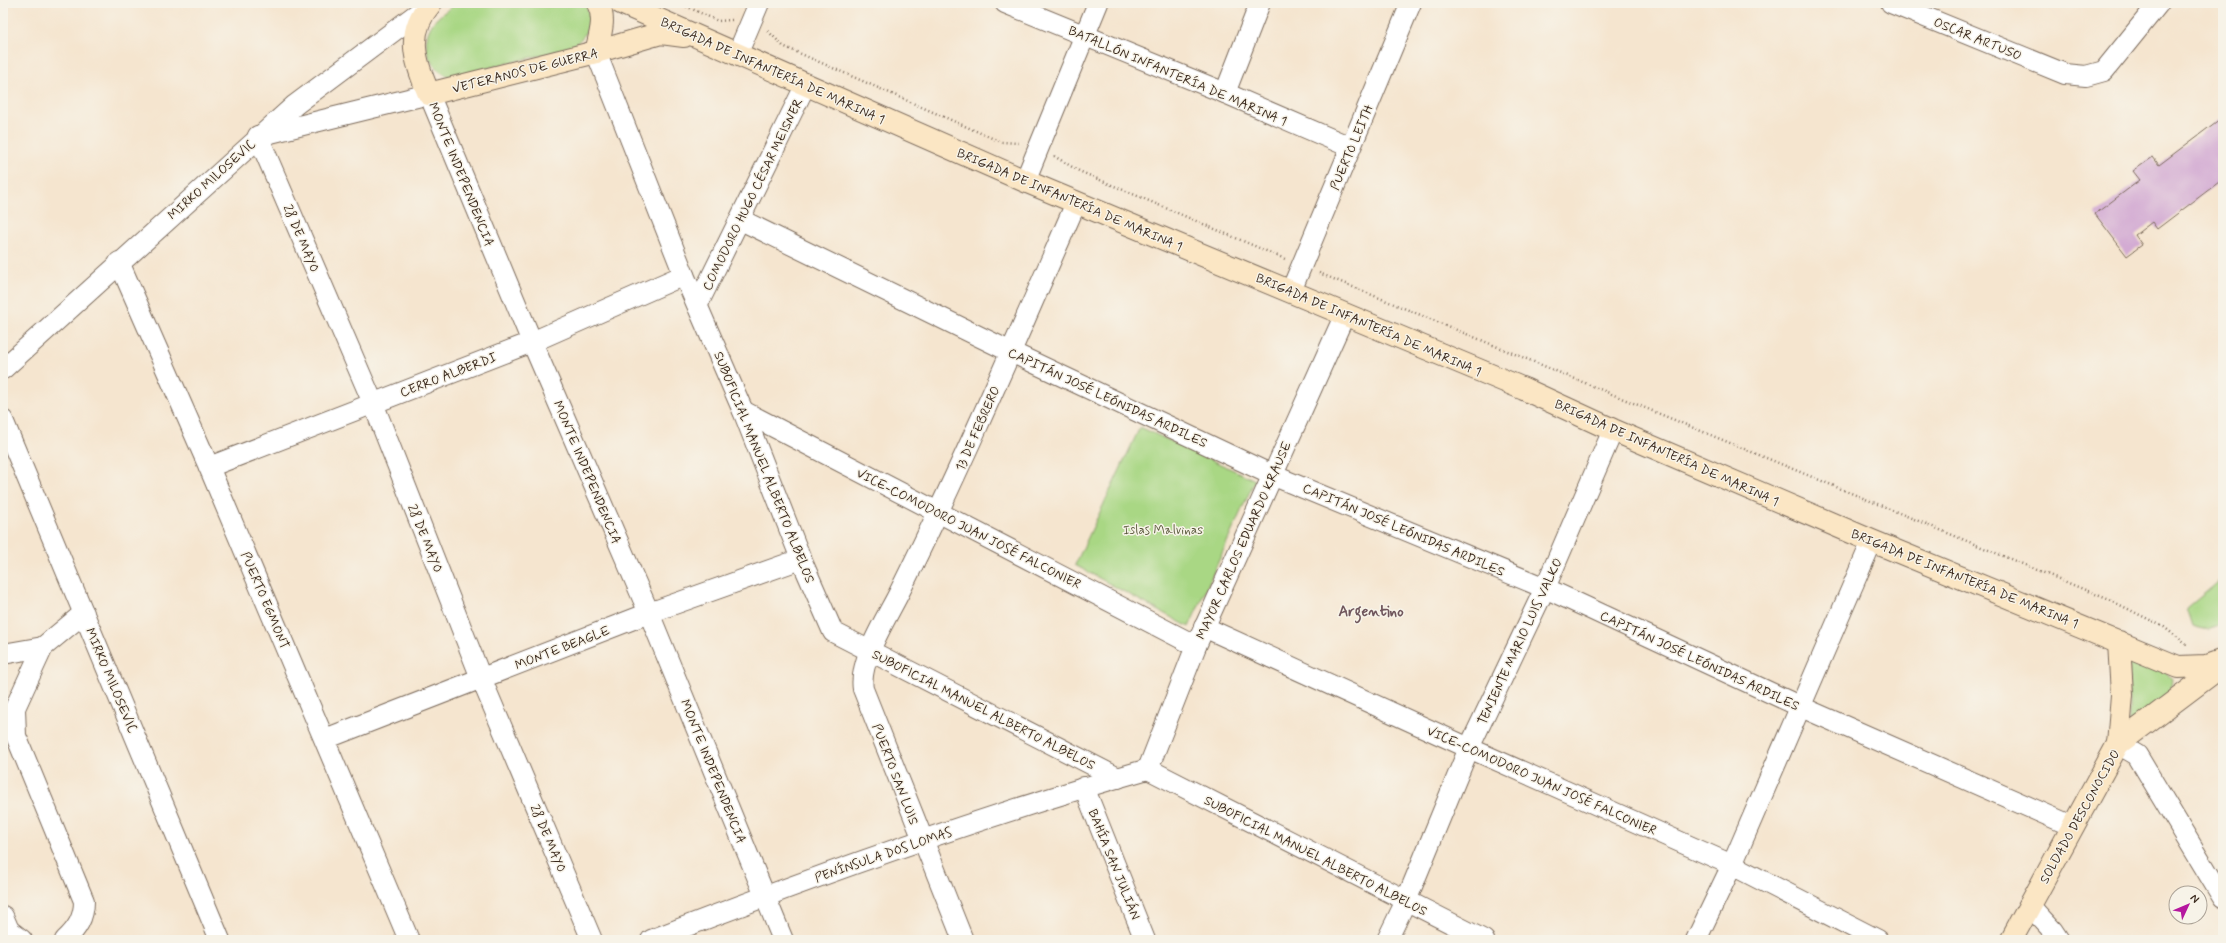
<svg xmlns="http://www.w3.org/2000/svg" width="2226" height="943" font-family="Mynerve,sans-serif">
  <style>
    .green { fill: #a9d784; stroke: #728051 }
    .building { fill: #d3abd3 }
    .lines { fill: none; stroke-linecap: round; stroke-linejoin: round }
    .street-casing { stroke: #7c6b5c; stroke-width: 22 }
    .secondary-casing { stroke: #7c6b5c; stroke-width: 24 }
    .path { stroke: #7c6b5c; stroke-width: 2.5; stroke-dasharray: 1 3; stroke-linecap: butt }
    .street { stroke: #fff; stroke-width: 20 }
    .secondary { stroke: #fbe6c4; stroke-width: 22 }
    .labels { text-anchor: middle; stroke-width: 3; stroke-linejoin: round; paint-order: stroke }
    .street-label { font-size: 13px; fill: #3b2a1e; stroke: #f7f3e8 }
    .park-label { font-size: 13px; fill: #565538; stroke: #f7f3e8 }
    .quarter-label { font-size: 15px; font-weight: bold; fill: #70575d; stroke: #f7f3e8 }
  </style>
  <rect width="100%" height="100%" fill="#f7f3e8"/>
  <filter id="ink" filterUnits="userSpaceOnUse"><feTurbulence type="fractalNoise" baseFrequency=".025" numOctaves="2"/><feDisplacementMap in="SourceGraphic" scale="8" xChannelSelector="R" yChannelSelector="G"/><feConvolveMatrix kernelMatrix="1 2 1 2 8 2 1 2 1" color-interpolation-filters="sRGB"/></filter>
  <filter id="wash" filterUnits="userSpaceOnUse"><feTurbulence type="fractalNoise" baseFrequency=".012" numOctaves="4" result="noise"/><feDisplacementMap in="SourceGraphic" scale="16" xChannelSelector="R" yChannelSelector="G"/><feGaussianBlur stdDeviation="0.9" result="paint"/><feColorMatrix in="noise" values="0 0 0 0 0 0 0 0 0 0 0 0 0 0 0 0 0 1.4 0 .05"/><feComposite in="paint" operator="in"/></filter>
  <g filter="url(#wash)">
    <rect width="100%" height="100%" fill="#f5e5cf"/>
    <g class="green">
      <path d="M457,3H583C598,19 585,39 570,48L451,77C428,70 419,43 433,23C439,15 449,9 457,3Z"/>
      <path d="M1140,427L1255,480L1189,627L1075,565Z"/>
      <path d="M2223,578V623C2214,630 2204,631 2193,626L2187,608Z"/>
      <path d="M2129,658L2149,668L2165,671L2172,679L2170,693L2129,725Z"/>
    </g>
    <g id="blocks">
      <path class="building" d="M2220,119L2223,123V168L2221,170L2223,179L2157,229L2152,222L2135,235L2142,245L2127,256L2095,214L2140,180L2133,171L2153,157L2159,165Z"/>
    </g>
  </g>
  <g filter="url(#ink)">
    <use href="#blocks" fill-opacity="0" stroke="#7c6b5c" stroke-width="1"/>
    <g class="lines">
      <g class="street-casing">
        <g id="street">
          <path d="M1005,3L1225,93L1350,147"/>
          <path d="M1891,3L2065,74L2086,76L2104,71L2159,3"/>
          <path d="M596,52L684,275L743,411L801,559L833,632L1118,778"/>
          <path d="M737,55L759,3"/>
          <path d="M1225,93L1260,3"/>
          <path d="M258,136L429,94L532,342L649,613L783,940"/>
          <path d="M258,136L373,403L481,678L592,940"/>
          <path d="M1025,181L1098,3"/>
          <path d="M741,220L1011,352L1272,475L1545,588L1799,706L2072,826"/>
          <path d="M119,262L209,467L409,940"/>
          <path d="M1291,291L1411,3"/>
          <path d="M698,304L806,84"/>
          <path d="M3,369L295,105L430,4"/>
          <path d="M743,411L1196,646"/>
          <path d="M3,420L220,940"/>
          <path d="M209,467L532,342L684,275"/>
          <path d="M1204,627L1469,748L1732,865L1878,940"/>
          <path d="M3,654L43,647"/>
          <path d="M325,739L649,613L801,559"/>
          <path d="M2118,744L2137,755L2223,898"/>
          <path d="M1148,769L1196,646L1345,314"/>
          <path d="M1148,769L1484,940"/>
          <path d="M1084,787L1145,940"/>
          <path d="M2029,905L2053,931L2059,940"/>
          <path d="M3,916L9,930L22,940"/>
          <path d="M65,940C77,929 84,918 84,901L16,736L15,708L43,647L84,613"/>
          <path d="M651,940C815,876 979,817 1148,769"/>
          <path d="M963,940L863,689C858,661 888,616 900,591C963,464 1019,333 1076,203"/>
          <path d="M1387,940L1406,901L1469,748L1545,588L1613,430"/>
          <path d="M1696,940L1732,865L1872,541"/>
        </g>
      </g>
      <g class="secondary-casing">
        <g id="secondary">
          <path d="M431,3C405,33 415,62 429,94L596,52L661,33L684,36"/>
          <path d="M621,3L1025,181L1524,389L1613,430L1872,541L2178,667L2206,666L2223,660"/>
          <path d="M596,52C600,35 606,19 598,3"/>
          <path d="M2118,744L2122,695L2119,642"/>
          <path d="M2011,940L2118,744L2223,665"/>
        </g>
      </g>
      <g class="path">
        <path d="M679,3L718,21L732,20"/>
        <path d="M768,31L783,46L1001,142L1020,143"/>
        <path d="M1054,156L1079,171L1285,259"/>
        <path d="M1319,273L2112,601L2164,627L2188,646"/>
      </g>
      <use href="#street" class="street"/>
      <use href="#secondary" class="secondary"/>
    </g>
  </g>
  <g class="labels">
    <g class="street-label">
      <text transform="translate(1978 38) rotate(22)" y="5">OSCAR ARTUSO</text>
      <text transform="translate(525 70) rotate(-14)" y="5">VETERANOS DE GUERRA</text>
      <text transform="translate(773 70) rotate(24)" y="5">BRIGADA DE INFANTERÍA DE MARINA 1</text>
      <text transform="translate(1178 75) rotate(23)" y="5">BATALLÓN INFANTERÍA DE MARINA 1</text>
      <text transform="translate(1351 147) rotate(-67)" y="5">PUERTO LEITH</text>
      <text transform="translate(462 174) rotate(68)" y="5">MONTE INDEPENDENCIA</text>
      <text transform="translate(211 179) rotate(-42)" y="5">MIRKO MILOSEVIC</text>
      <text transform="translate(752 194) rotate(-64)" y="5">COMODORO HUGO CÉSAR MEISNER</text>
      <text transform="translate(1070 199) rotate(23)" y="5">BRIGADA DE INFANTERÍA DE MARINA 1</text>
      <text transform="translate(302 238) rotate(67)" y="5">28 DE MAYO</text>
      <text transform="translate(1369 324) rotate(23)" y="5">BRIGADA DE INFANTERÍA DE MARINA 1</text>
      <text transform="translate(448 374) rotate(-21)" y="5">CERRO ALBERDI</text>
      <text transform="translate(1108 397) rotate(25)" y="5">CAPITÁN JOSÉ LEÓNIDAS ARDILES</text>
      <text transform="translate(977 428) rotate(-66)" y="5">13 DE FEBRERO</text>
      <text transform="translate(1667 452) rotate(24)" y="5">BRIGADA DE INFANTERÍA DE MARINA 1</text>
      <text transform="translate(765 467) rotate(68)" y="5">SUBOFICIAL MANUEL ALBERTO ALBELOS</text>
      <text transform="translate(588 472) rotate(67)" y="5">MONTE INDEPENDENCIA</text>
      <text transform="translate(969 528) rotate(27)" y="5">VICE-COMODORO JUAN JOSÉ FALCONIER</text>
      <text transform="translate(1404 529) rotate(23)" y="5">CAPITÁN JOSÉ LEÓNIDAS ARDILES</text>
      <text transform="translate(426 538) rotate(68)" y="5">28 DE MAYO</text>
      <text transform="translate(1243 540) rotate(-66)" y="5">MAYOR CARLOS EDUARDO KRAUSE</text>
      <text transform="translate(1965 578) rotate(22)" y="5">BRIGADA DE INFANTERÍA DE MARINA 1</text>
      <text transform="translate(266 600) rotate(67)" y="5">PUERTO EGMONT</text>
      <text transform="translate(1519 641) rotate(-65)" y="5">TENIENTE MARIO LUIS VALKO</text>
      <text transform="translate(562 647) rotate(-21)" y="5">MONTE BEAGLE</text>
      <text transform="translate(1700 660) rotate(25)" y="5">CAPITÁN JOSÉ LEÓNIDAS ARDILES</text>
      <text transform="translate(112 680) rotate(67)" y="5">MIRKO MILOSEVIC</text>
      <text transform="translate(984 709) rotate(27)" y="5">SUBOFICIAL MANUEL ALBERTO ALBELOS</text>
      <text transform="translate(714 771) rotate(68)" y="5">MONTE INDEPENDENCIA</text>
      <text transform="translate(896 774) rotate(69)" y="5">PUERTO SAN LUIS</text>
      <text transform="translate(1542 780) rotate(24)" y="5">VICE-COMODORO JUAN JOSÉ FALCONIER</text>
      <text transform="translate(2079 816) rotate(-61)" y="5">SOLDADO DESCONOCIDO</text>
      <text transform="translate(549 838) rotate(67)" y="5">28 DE MAYO</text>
      <text transform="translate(883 854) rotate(-19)" y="5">PENÍNSULA DOS LOMAS</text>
      <text transform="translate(1316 855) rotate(27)" y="5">SUBOFICIAL MANUEL ALBERTO ALBELOS</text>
      <text transform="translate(1115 864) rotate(68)" y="5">BAHÍA SAN JULIÁN</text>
    </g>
    <g class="park-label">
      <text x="1163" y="534">Islas Malvinas</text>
    </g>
    <g class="quarter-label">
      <text x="1371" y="616">Argentino</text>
    </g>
  </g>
  <rect width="2226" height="943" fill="none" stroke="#f7f3e8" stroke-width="16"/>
  <g transform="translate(2188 905) rotate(46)"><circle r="19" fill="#f7f3e8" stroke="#aca397"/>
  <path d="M0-3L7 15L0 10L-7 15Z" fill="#b5179e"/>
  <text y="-6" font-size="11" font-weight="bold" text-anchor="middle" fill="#3b2a1e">N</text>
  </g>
</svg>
